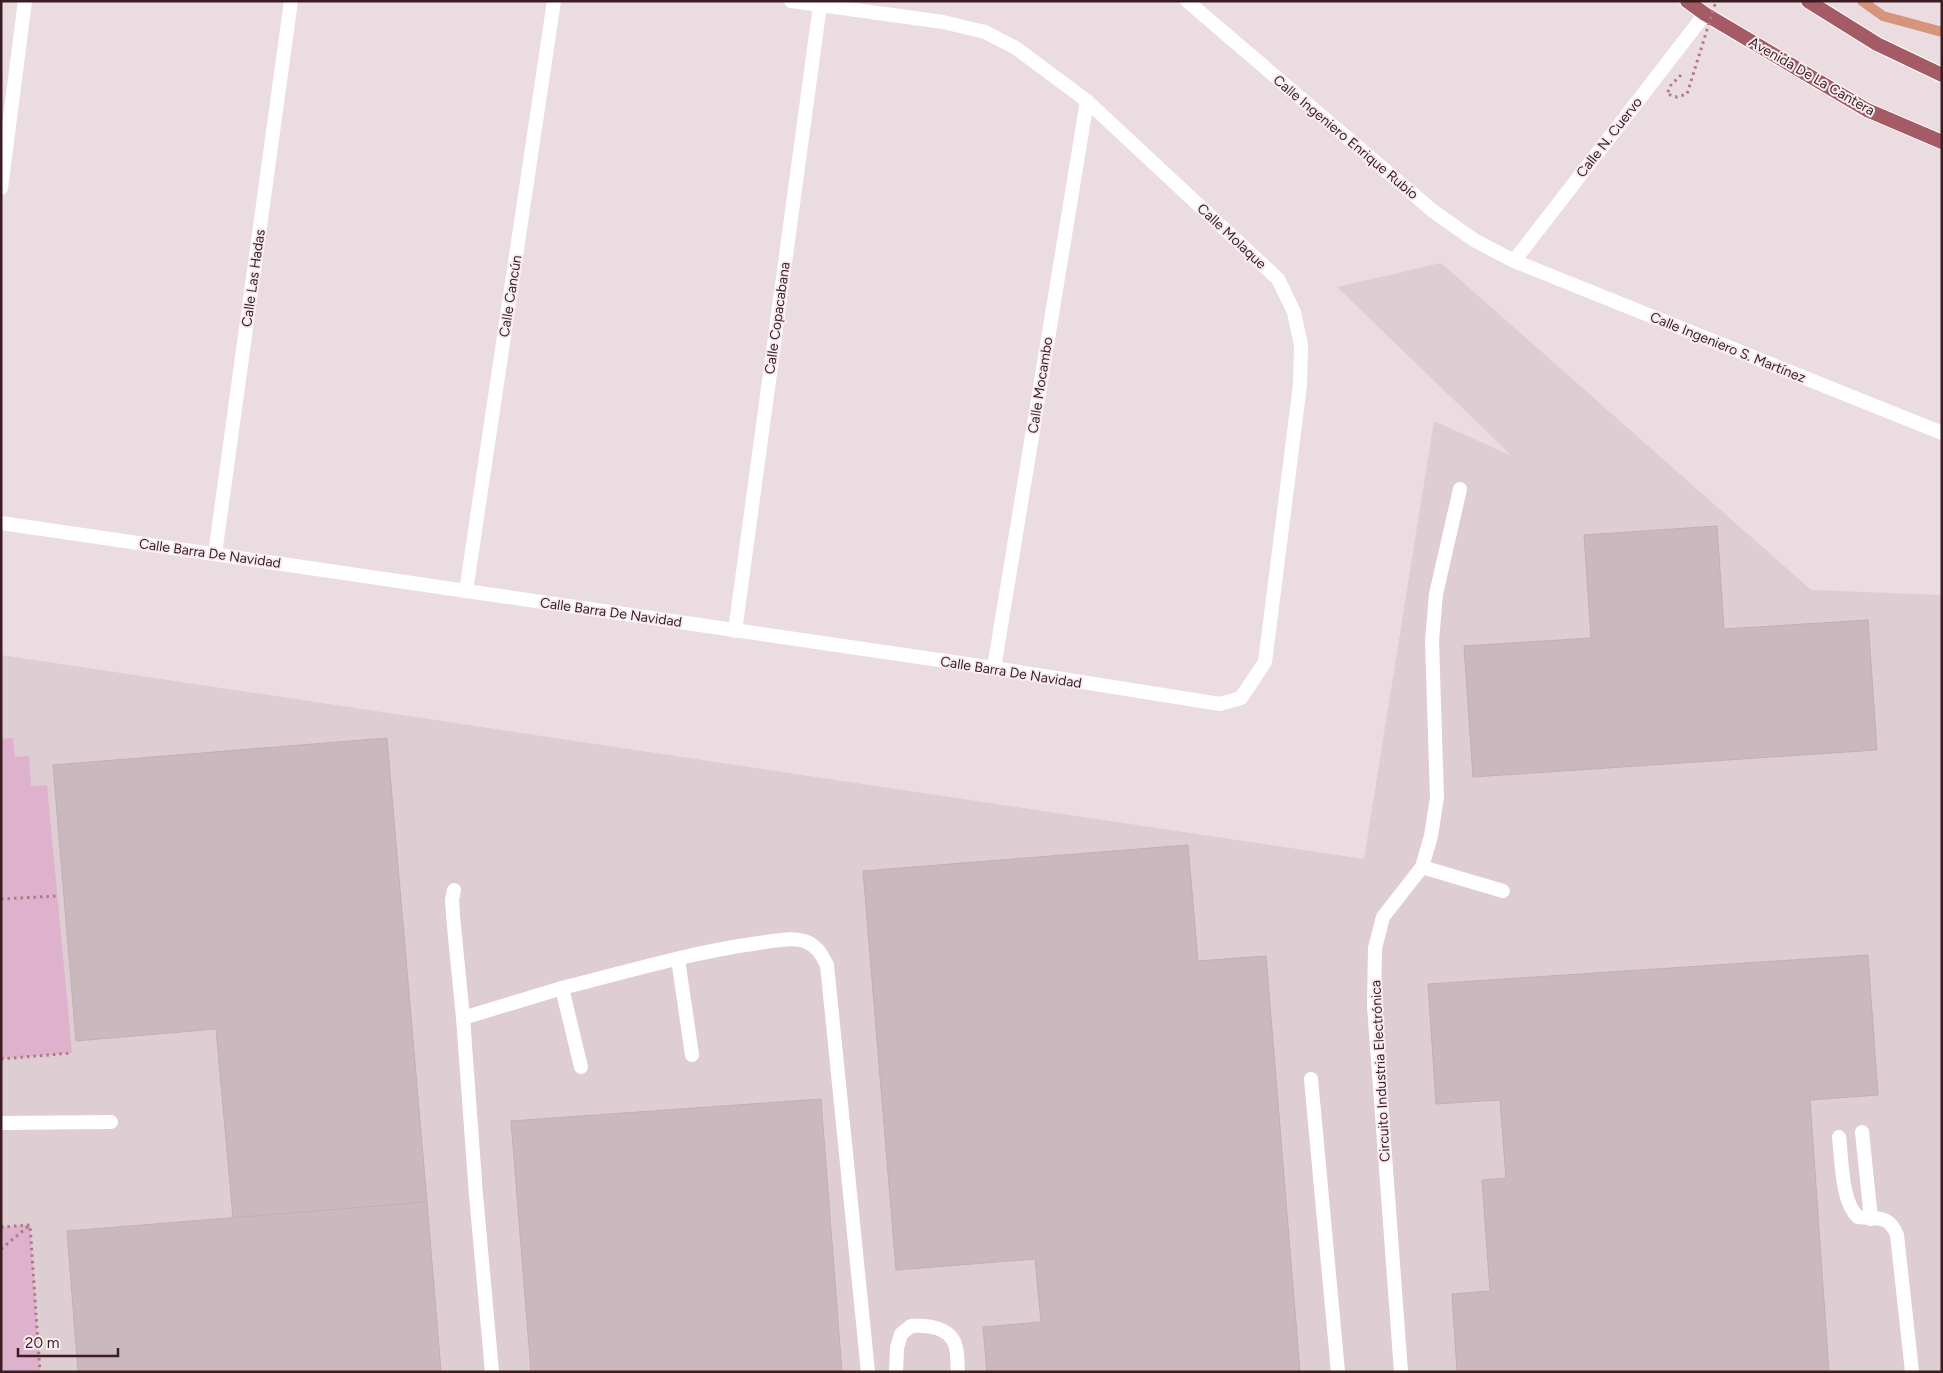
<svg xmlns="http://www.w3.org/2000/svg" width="1943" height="1373" font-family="Figtree,sans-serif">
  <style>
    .built { fill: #decdd2 }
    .green { fill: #deb1cd }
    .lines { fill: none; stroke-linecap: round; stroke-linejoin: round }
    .stream { stroke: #d7947c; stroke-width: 10 }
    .building { fill: #cbb8be; stroke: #c4aeb5 }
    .primary-casing { stroke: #fff; stroke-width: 16 }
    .path { stroke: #b27884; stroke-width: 3; stroke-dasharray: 2.5 4; stroke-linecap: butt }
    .service { stroke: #fff; stroke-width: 14 }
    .minor { stroke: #fff; stroke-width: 14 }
    .tertiary { stroke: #fff; stroke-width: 14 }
    .primary { stroke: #a55b66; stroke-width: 14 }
    .path-bridge { stroke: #b27884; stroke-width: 3; stroke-dasharray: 2.5 4; stroke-linecap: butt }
    .labels { text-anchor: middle; stroke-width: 4; stroke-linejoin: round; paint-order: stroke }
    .street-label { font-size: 14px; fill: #3a1c21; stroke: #f7ecf0 }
  </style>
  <rect width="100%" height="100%" fill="#eadce1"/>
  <path class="built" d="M1441,263L1811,590L1942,595V1372H1V655L1364,859L1434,421L1512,456L1337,287Z"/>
  <g class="green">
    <path d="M13,738L15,757L29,756L31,786L47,785L72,1053L1,1059V739Z"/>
    <path d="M30,1225L40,1372H1V1227Z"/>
  </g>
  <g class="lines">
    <path class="stream" d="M1862,1L1883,16L1942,32"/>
  </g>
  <g class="building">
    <path d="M1717,526L1724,629L1868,620L1877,750L1473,777L1464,646L1591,638L1584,535Z"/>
    <path d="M387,738L427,1202L233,1218L216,1029L76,1041L53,765Z"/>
    <path d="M1188,845L1198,961L1266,956L1300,1372H987L983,1327L1041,1322L1035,1259L896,1270L863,871Z"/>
    <path d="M1868,955L1878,1095L1810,1100L1829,1372H1457L1452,1294L1490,1291L1482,1180L1506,1178L1500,1100L1436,1104L1428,984Z"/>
    <path d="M821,1099L842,1372H531L511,1121Z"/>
    <path d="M427,1202L441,1372H78L67,1231Z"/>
  </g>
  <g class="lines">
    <g class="primary-casing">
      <g id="primary">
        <path d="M1687,1L1705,14L1867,110L1942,142"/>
        <path d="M1808,1L1877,44L1942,75"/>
      </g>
    </g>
    <g class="path">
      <path d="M1,899L57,896"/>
      <path d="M1,1059L72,1053"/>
      <path d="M1,1227L30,1225L40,1372"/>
      <path d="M1,1249L30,1225"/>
    </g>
    <g class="service">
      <path d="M1422,867L1503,891"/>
      <path d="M454,890L452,900L453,916L463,1018L476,1195L492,1372"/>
      <path d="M678,959L692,1055"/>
      <path d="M463,1018L562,988"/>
      <path d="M581,1067L562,988C627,972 692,952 759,943C774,941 790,937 804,941C817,945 821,954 827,965L868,1372"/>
      <path d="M1311,1079L1338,1372"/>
      <path d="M1,1123L111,1122"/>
      <path d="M1862,1132L1871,1219"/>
      <path d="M1839,1137C1842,1159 1841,1202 1858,1217C1876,1219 1889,1214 1897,1235L1912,1372"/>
      <path d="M896,1372L897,1348L901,1334L911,1326C928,1325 952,1327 956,1348C958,1355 957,1364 958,1372"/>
    </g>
    <g class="minor">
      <path d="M1187,1L1433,211L1474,240L1514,261L1942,433"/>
      <path d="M1,188L25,1"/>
      <path d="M1514,261L1705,14"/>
      <path d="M1,523L994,668L1220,704L1241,698L1265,662L1300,385L1301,345L1294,312L1278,279L1087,101L1016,48L985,32L943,22L791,1"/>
      <path d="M215,554L291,1"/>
      <path d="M466,591L554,1"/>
      <path d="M735,631L820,5"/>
      <path d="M994,668L1087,101"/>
    </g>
    <path class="tertiary" d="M1401,1372L1374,1006L1375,948L1383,917L1422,867L1431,836L1437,797L1432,641L1436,594L1460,489"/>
    <use href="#primary" class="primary"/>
    <path class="path-bridge" d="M1681,75L1671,85L1667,94L1677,97L1687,94L1716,1"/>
  </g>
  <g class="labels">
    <g class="street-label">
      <text transform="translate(1812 76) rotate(30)" y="5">Avenida De La Cantera</text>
      <text transform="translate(1346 137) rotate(40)" y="5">Calle Ingeniero Enrique Rubio</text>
      <text transform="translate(1609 137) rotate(-52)" y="5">Calle N. Cuervo</text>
      <text transform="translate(1232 236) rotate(43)" y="5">Calle Molaque</text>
      <text transform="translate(253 278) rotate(-82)" y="5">Calle Las Hadas</text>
      <text transform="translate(510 296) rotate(-81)" y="5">Calle Cancún</text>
      <text transform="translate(777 318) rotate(-82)" y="5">Calle Copacabana</text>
      <text transform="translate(1728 347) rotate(22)" y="5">Calle Ingeniero S. Martínez</text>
      <text transform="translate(1040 385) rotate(-81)" y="5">Calle Mocambo</text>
      <text transform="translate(210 553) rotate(8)" y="5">Calle Barra De Navidad</text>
      <text transform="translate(611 612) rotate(8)" y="5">Calle Barra De Navidad</text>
      <text transform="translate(1011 672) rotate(9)" y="5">Calle Barra De Navidad</text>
      <text transform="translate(1380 1071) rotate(-93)" y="5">Circuito Industria Electrónica</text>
    </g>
  </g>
  <rect width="1943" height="1373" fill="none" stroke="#3a1c21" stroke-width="5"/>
  <path d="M18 1348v8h100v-8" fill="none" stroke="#3a1c21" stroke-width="2.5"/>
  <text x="25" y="1348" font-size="15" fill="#3a1c21" stroke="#f7ecf0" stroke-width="4" paint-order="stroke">20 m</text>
</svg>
